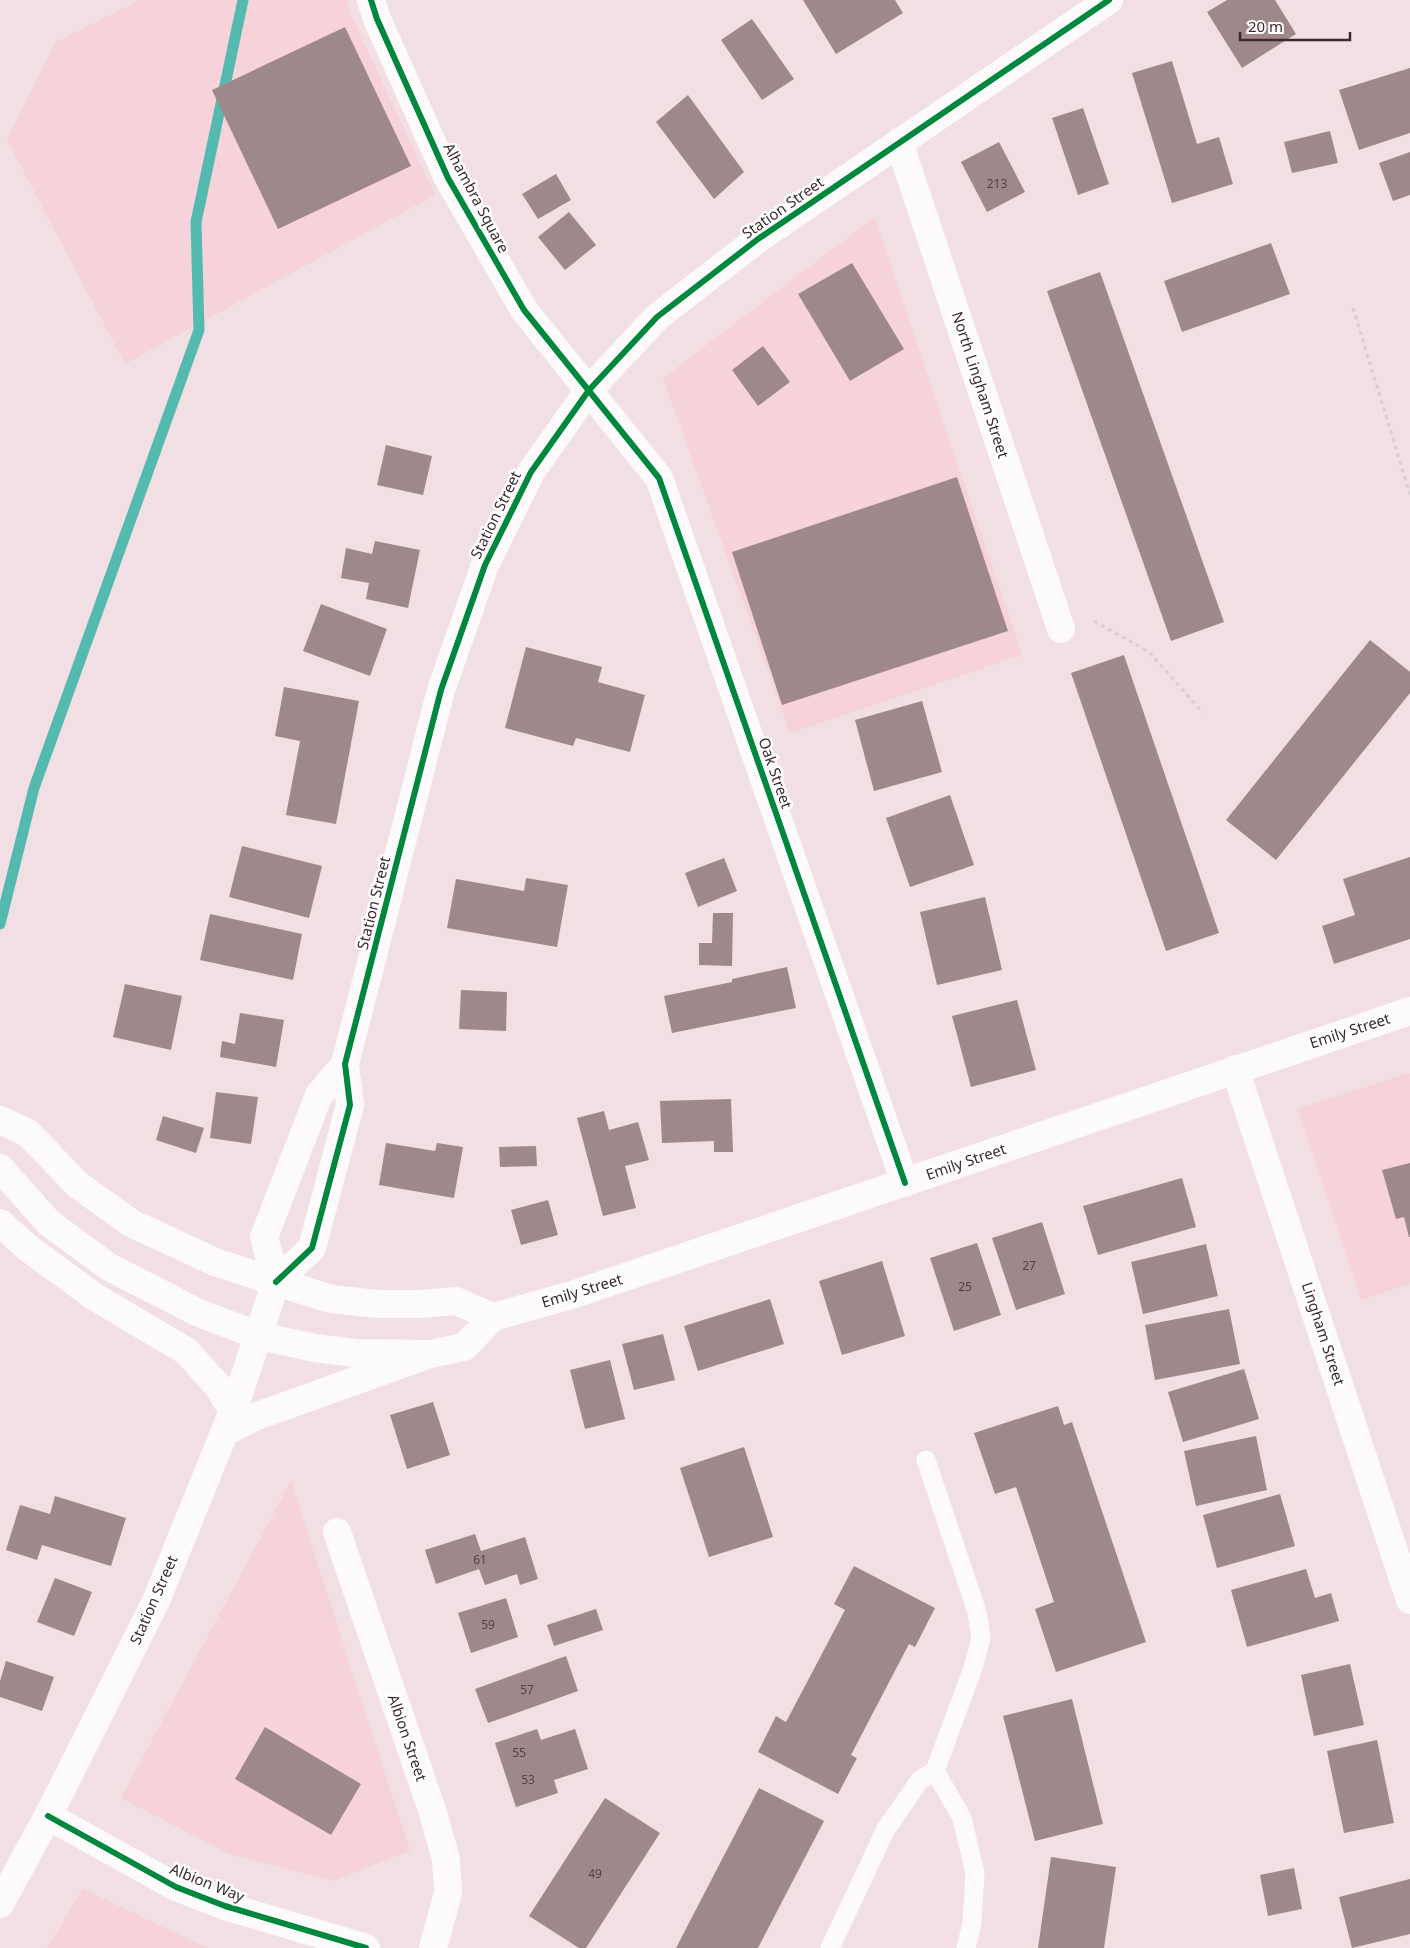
<svg xmlns="http://www.w3.org/2000/svg" width="1410" height="1948" font-family="'Noto Sans',sans-serif">
  <style>
    .built { fill: #f6d3db }
    .lines { fill: none; stroke-linecap: round; stroke-linejoin: round }
    .stream { stroke: #54b9af; stroke-width: 11 }
    .building { fill: #9f8889 }
    .path { stroke: #d5cfd0; stroke-width: 3; stroke-dasharray: 4 4; stroke-linecap: butt }
    .service { stroke: #fdfafb; stroke-width: 19 }
    .minor { stroke: #fdfafb; stroke-width: 28 }
    .tertiary { stroke: #fdfafb; stroke-width: 28 }
    .secondary { stroke: #fdfafb; stroke-width: 28 }
    .cycleway-casing { stroke: #fff; stroke-width: 9 }
    .cycleway { stroke: #00873e; stroke-width: 6 }
    .labels { text-anchor: middle; stroke-width: 5; stroke-linejoin: round; paint-order: stroke }
    .number-label { font-size: 12px; fill: #554044 }
    .street-label { font-size: 15px; fill: #3c282d; stroke: #fff }
  </style>
  <rect width="100%" height="100%" fill="#f1dfe3"/>
  <g class="built">
    <path d="M140,0H346L351,15L435,195L125,364L7,140L56,42Z"/>
    <path d="M875,217L1022,655L790,733L663,378Z"/>
    <path d="M1410,1073V1283L1361,1300L1297,1109Z"/>
    <path d="M291,1481L410,1851L333,1881L229,1854L121,1798Z"/>
    <path d="M83,1889L208,1948H47Z"/>
  </g>
  <g class="lines">
    <path class="stream" d="M0,924L34,788L199,330L196,222L243,0"/>
  </g>
  <g class="building">
    <path d="M803,0H895L903,13L836,54Z"/>
    <path d="M1227,0H1275L1296,34L1242,68L1207,12Z"/>
    <path d="M752,19L794,79L762,100L721,40Z"/>
    <path d="M345,27L411,166L278,229L212,90Z"/>
    <path d="M1172,61L1197,144L1219,137L1233,184L1172,203L1132,73Z"/>
    <path d="M1410,68V133L1359,150L1339,90Z"/>
    <path d="M688,95L744,172L714,199L656,122Z"/>
    <path d="M1083,108L1109,184L1078,195L1052,118Z"/>
    <path d="M1330,131L1338,163L1292,173L1284,142Z"/>
    <path d="M999,142L1025,192L987,212L961,162Z"/>
    <path d="M1410,152V195L1393,201L1379,163Z"/>
    <path d="M556,174L571,200L538,219L522,194Z"/>
    <path d="M569,212L596,245L565,270L538,237Z"/>
    <path d="M1271,243L1290,294L1182,332L1164,281Z"/>
    <path d="M852,263L904,349L850,381L798,294Z"/>
    <path d="M1100,272L1224,622L1171,641L1047,291Z"/>
    <path d="M763,346L790,382L758,406L732,370Z"/>
    <path d="M386,445L432,456L423,495L377,485Z"/>
    <path d="M957,477L1008,631L782,705L732,552Z"/>
    <path d="M375,541L420,550L408,608L366,599L369,583L341,578L346,548L372,554Z"/>
    <path d="M321,604L387,629L370,676L303,651Z"/>
    <path d="M1370,640L1410,672V693L1276,860L1226,820Z"/>
    <path d="M526,647L602,667L598,682L645,695L630,752L576,738L573,746L505,728Z"/>
    <path d="M1124,655L1219,933L1166,951L1071,673Z"/>
    <path d="M284,687L359,701L336,824L286,815L300,741L275,736Z"/>
    <path d="M922,701L942,772L874,791L855,720Z"/>
    <path d="M950,795L974,865L910,887L886,818Z"/>
    <path d="M242,846L322,866L309,918L229,897Z"/>
    <path d="M1410,857V939L1334,964L1322,926L1355,915L1343,879Z"/>
    <path d="M724,858L737,891L698,907L685,873Z"/>
    <path d="M526,878L568,885L557,947L447,928L456,879L524,891Z"/>
    <path d="M985,897L1002,970L937,985L920,912Z"/>
    <path d="M713,913H733L732,966L699,965V943H712Z"/>
    <path d="M210,914L302,934L293,980L200,960Z"/>
    <path d="M787,967L796,1008L672,1033L664,996L732,982V979Z"/>
    <path d="M125,984L182,996L171,1050L113,1037Z"/>
    <path d="M461,990L507,992L506,1031L459,1029Z"/>
    <path d="M1017,1000L1036,1070L971,1087L952,1016Z"/>
    <path d="M240,1013L284,1020L276,1067L220,1057L222,1041L235,1044Z"/>
    <path d="M216,1092L258,1097L251,1144L210,1138Z"/>
    <path d="M731,1099L733,1152H714V1141L662,1143L660,1101Z"/>
    <path d="M604,1111L609,1130L638,1122L649,1160L625,1166L636,1208L603,1216L577,1118Z"/>
    <path d="M163,1116L204,1128L196,1153L156,1140Z"/>
    <path d="M386,1143L435,1151L437,1143L463,1147L454,1198L379,1185Z"/>
    <path d="M536,1146L537,1166L500,1167L499,1147Z"/>
    <path d="M1410,1163V1237H1409L1404,1217L1396,1219L1382,1170Z"/>
    <path d="M1182,1178L1196,1227L1098,1255L1083,1206Z"/>
    <path d="M548,1200L558,1235L521,1245L511,1210Z"/>
    <path d="M1042,1222L1065,1294L1016,1310L992,1238Z"/>
    <path d="M977,1243L1001,1315L954,1331L930,1258Z"/>
    <path d="M1206,1244L1218,1296L1143,1314L1131,1262Z"/>
    <path d="M882,1261L905,1336L842,1355L819,1281Z"/>
    <path d="M770,1299L784,1344L698,1371L684,1326Z"/>
    <path d="M1229,1309L1240,1364L1155,1380L1145,1325Z"/>
    <path d="M663,1334L675,1380L634,1390L622,1344Z"/>
    <path d="M610,1360L625,1419L585,1429L570,1370Z"/>
    <path d="M1244,1369L1259,1419L1183,1442L1168,1392Z"/>
    <path d="M433,1402L450,1455L407,1469L390,1415Z"/>
    <path d="M1058,1406L1064,1425L1072,1422L1146,1642L1056,1672L1035,1609L1054,1602L1016,1487L995,1494L974,1433Z"/>
    <path d="M1256,1436L1267,1490L1196,1506L1184,1451Z"/>
    <path d="M744,1447L773,1537L709,1557L680,1468Z"/>
    <path d="M1280,1494L1295,1546L1217,1568L1203,1515Z"/>
    <path d="M55,1496L126,1518L111,1566L42,1545L37,1560L6,1550L20,1505L50,1514Z"/>
    <path d="M475,1534L481,1551L525,1537L538,1579L520,1585L517,1574L485,1585L479,1569L436,1584L425,1550Z"/>
    <path d="M854,1566L935,1608L915,1647L909,1644L851,1755L857,1758L838,1794L758,1752L776,1716L786,1722L845,1610L834,1604Z"/>
    <path d="M1306,1569L1315,1598L1331,1593L1339,1621L1247,1647L1231,1590Z"/>
    <path d="M55,1578L92,1592L74,1636L37,1622Z"/>
    <path d="M506,1598L518,1637L471,1653L458,1613Z"/>
    <path d="M596,1609L603,1630L554,1646L547,1625Z"/>
    <path d="M566,1656L578,1691L488,1723L475,1689Z"/>
    <path d="M6,1661L54,1677L42,1711L0,1697V1681Z"/>
    <path d="M1350,1664L1364,1725L1314,1736L1301,1675Z"/>
    <path d="M1072,1699L1103,1824L1035,1841L1003,1716Z"/>
    <path d="M265,1727L361,1784L331,1835L235,1779Z"/>
    <path d="M537,1729L541,1740L575,1729L588,1769L554,1780L558,1793L516,1807L495,1743Z"/>
    <path d="M1377,1740L1394,1823L1344,1833L1327,1751Z"/>
    <path d="M759,1788L824,1821L758,1948H676Z"/>
    <path d="M605,1798L660,1833L586,1948H579L529,1916Z"/>
    <path d="M1051,1857L1116,1867L1104,1948H1038Z"/>
    <path d="M1294,1868L1302,1909L1268,1916L1260,1875Z"/>
    <path d="M1410,1879V1934L1352,1948L1339,1897Z"/>
  </g>
  <g class="lines">
    <g class="path">
      <path d="M1353,308L1410,494"/>
      <path d="M1094,621L1149,652L1203,713"/>
    </g>
    <g class="service">
      <path d="M935,1771L962,1818L975,1873L972,1923L966,1948"/>
      <path d="M830,1948L886,1829L920,1780L935,1771L973,1668L981,1638L977,1612L926,1460"/>
    </g>
    <g class="minor">
      <path d="M371,0L377,19L448,178L524,310L659,478L905,1183"/>
      <path d="M899,142L1061,629"/>
      <path d="M1235,1069L1410,1600"/>
      <path d="M337,1532L433,1813L446,1859L448,1893L433,1948"/>
      <path d="M48,1816L176,1887L225,1906L366,1948"/>
    </g>
    <g class="tertiary">
      <path d="M276,1282L312,1248L350,1105L345,1064L441,690L485,565L531,472L589,390L657,317L758,239L1109,0"/>
      <path d="M276,1282L264,1237L319,1095L345,1064"/>
      <path d="M276,1282L331,1299L378,1304H420L456,1301L493,1317"/>
      <path d="M259,1336L315,1348L355,1353L430,1354L464,1347L493,1317L572,1295L1410,1011"/>
    </g>
    <g class="secondary">
      <path d="M0,1120L28,1133L78,1185L131,1223L215,1262L276,1282L233,1411L156,1601L48,1816L0,1904"/>
      <path d="M0,1168L49,1223L109,1267L199,1313L259,1336"/>
      <path d="M0,1223L28,1248L95,1297L186,1351L217,1385L233,1411"/>
      <path d="M225,1432L254,1417L430,1354"/>
    </g>
    <g class="cycleway-casing">
      <g id="cycleway">
        <path d="M371,0L377,19L448,178L524,310L659,478L905,1183"/>
        <path d="M276,1282L312,1248L350,1105L345,1064L441,690L485,565L531,472L589,390L657,317L758,239L1109,0"/>
        <path d="M48,1816L176,1887L225,1906L366,1948"/>
      </g>
    </g>
    <use href="#cycleway" class="cycleway"/>
  </g>
  <g class="labels">
    <g class="number-label">
      <text x="997" y="188">213</text>
      <text x="1029" y="1270">27</text>
      <text x="965" y="1291">25</text>
      <text x="480" y="1564">61</text>
      <text x="488" y="1629">59</text>
      <text x="527" y="1694">57</text>
      <text x="519" y="1757">55</text>
      <text x="528" y="1784">53</text>
      <text x="595" y="1878">49</text>
    </g>
    <g class="street-label">
      <text transform="translate(476 198) rotate(62)" y="5">Alhambra Square</text>
      <text transform="translate(783 208) rotate(-35)" y="5">Station Street</text>
      <text transform="translate(980 385) rotate(72)" y="5">North Lingham Street</text>
      <text transform="translate(496 515) rotate(-64)" y="5">Station Street</text>
      <text transform="translate(775 773) rotate(71)" y="5">Oak Street</text>
      <text transform="translate(374 903) rotate(-76)" y="5">Station Street</text>
      <text transform="translate(1350 1031) rotate(-18)" y="5">Emily Street</text>
      <text transform="translate(966 1162) rotate(-19)" y="5">Emily Street</text>
      <text transform="translate(582 1291) rotate(-17)" y="5">Emily Street</text>
      <text transform="translate(1323 1334) rotate(72)" y="5">Lingham Street</text>
      <text transform="translate(154 1600) rotate(-66)" y="5">Station Street</text>
      <text transform="translate(407 1738) rotate(71)" y="5">Albion Street</text>
      <text transform="translate(207 1883) rotate(22)" y="5">Albion Way</text>
    </g>
  </g>
  <path d="M1240 32v8h110v-8" fill="none" stroke="#3c282d" stroke-width="2.5"/>
  <text x="1248" y="32" font-size="15" fill="#3c282d" stroke="#ffffff" stroke-width="4" paint-order="stroke">20 m</text>
</svg>
